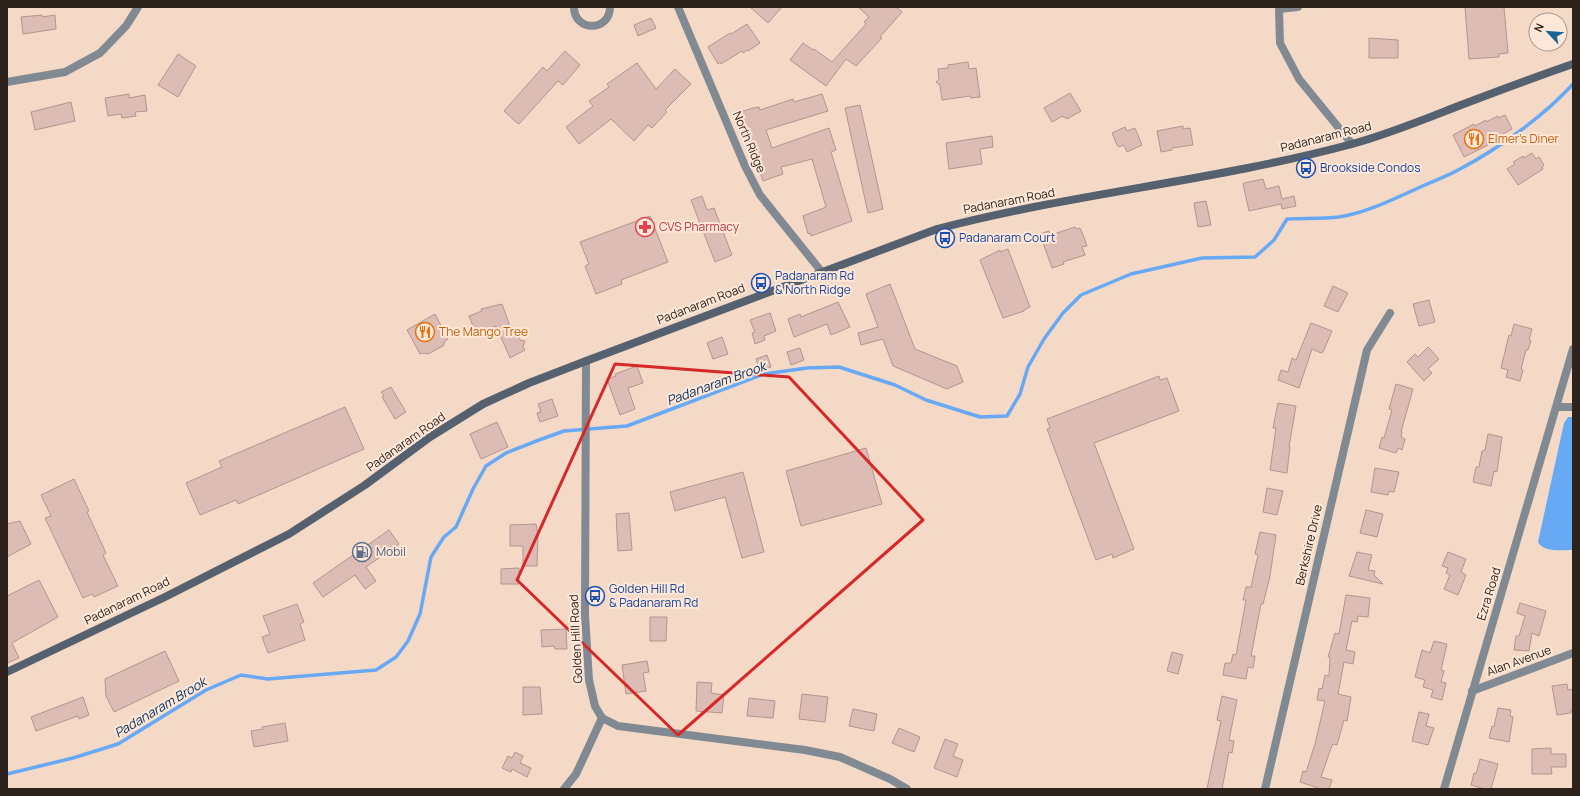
<svg xmlns="http://www.w3.org/2000/svg" width="1580" height="796" font-family="Manrope,sans-serif">
  <style>
    .water { fill: #67a9f4 }
    .lines { fill: none; stroke-linecap: round; stroke-linejoin: round }
    .stream { stroke: #67a9f4; stroke-width: 3.5 }
    .building { fill: #debcb6; stroke: #b5948f }
    .minor { stroke: #818a93; stroke-width: 8 }
    .tertiary { stroke: #818a93; stroke-width: 8 }
    .secondary { stroke: #55616f; stroke-width: 8 }
    .marked { fill: none; stroke: #d62828; stroke-width: 3; stroke-linejoin: round }
    .labels { text-anchor: middle; stroke-width: 4; stroke-linejoin: round; paint-order: stroke }
    .street-label { font-size: 12px; fill: #2d231c; stroke: #fde7d8 }
    .food-label { font-size: 12px; fill: #c56008; stroke: #fde7d8; text-anchor: start }
    .transit-label { font-size: 12px; fill: #164399; stroke: #fde7d8; text-anchor: start }
    .health-label { font-size: 12px; fill: #be3a42; stroke: #fde7d8; text-anchor: start }
    .service-label { font-size: 12px; fill: #4e5e75; stroke: #fde7d8; text-anchor: start }
    .water-label { font-size: 13px; font-style: italic; fill: #002e5c; stroke: #fde7d8 }
  </style>
  <rect width="100%" height="100%" fill="#f4d9c6"/>
  <path class="water" d="M1568,417H1573V550C1562,550 1544,553 1538,542L1564,423Z"/>
  <g class="lines">
    <path class="stream" d="M7,774L73,758L118,744L206,690L241,675L268,679L376,670L396,657L408,641L420,614L431,557L444,537L456,527L473,489L486,466L506,453L539,440L564,431L627,426L764,374L807,368L839,367L895,385L926,400L980,417L1007,416L1020,394L1028,367L1044,339L1063,313L1081,295L1131,274L1202,258L1255,257L1274,240L1287,219C1304,218 1322,219 1339,217C1365,213 1392,200 1416,189C1430,182 1446,177 1460,169C1498,149 1544,116 1573,84"/>
  </g>
  <g class="building">
    <path d="M750,7H782L768,23Z"/>
    <path d="M858,7H896L902,12L880,37L882,38L856,66L846,59L826,86L790,60L803,43L813,50L814,49L832,62L866,24L864,22L869,17Z"/>
    <path d="M1465,7H1504L1508,53L1499,54V57L1469,59Z"/>
    <path d="M42,15V17L55,15L56,29L23,34L21,17Z"/>
    <path d="M651,18L656,28L638,36L634,25Z"/>
    <path d="M747,24L760,43L748,51L747,50L743,53L742,51L721,64L720,62L718,64L708,47L730,33L731,34Z"/>
    <path d="M1369,38L1398,40V58H1369Z"/>
    <path d="M565,51L580,65L563,85L558,81L519,124L516,122L504,111L543,67L547,71Z"/>
    <path d="M178,54L196,66L178,97L158,85Z"/>
    <path d="M968,62L969,69L976,68L980,97L971,98L970,96L942,100L940,85L936,82L939,79L938,69L948,68V65Z"/>
    <path d="M637,63L656,89L675,69L691,84L665,110L667,112L652,128L648,125L634,141L611,119L579,144L566,127L593,106L589,101L609,87L607,84Z"/>
    <path d="M1070,93L1081,111L1067,119L1066,117L1064,118L1063,116L1052,122L1044,108Z"/>
    <path d="M129,94V98L145,95L147,111L135,112L136,116L122,118L121,114L108,116L105,98Z"/>
    <path d="M822,94L828,111L766,130L772,148L829,128L836,150L831,152L852,221L811,236L810,233L808,234L803,216L826,207L812,159L781,167L783,174L763,181L751,145L748,146L739,115L741,114L740,112L753,108L759,107L760,110L793,99L794,102Z"/>
    <path d="M71,102L75,121L35,130L31,112Z"/>
    <path d="M860,105L883,209L868,213L845,108Z"/>
    <path d="M1505,115L1512,129L1487,143L1488,145L1464,157L1453,135L1474,124L1475,126L1486,120V122L1498,116L1499,118Z"/>
    <path d="M1183,126V129L1190,128L1193,145L1172,148V150L1161,152L1157,131Z"/>
    <path d="M1125,127L1127,131L1135,128L1142,145L1127,152L1124,145L1119,147L1117,145L1112,133Z"/>
    <path d="M992,136L993,147L980,149L982,164L949,169L946,143Z"/>
    <path d="M1532,153L1536,159L1539,157L1544,165L1542,167L1543,169L1518,185L1507,169L1515,164L1513,162L1523,156L1524,158Z"/>
    <path d="M1263,179L1266,189L1279,186L1282,199L1294,196L1296,206L1282,209L1281,204L1249,211L1243,184L1244,183Z"/>
    <path d="M702,196L707,210L714,208L732,255L715,262L691,200Z"/>
    <path d="M1206,201L1211,225L1198,227L1194,203Z"/>
    <path d="M650,216L668,262L621,280L622,284L596,294L585,266L589,264L580,242Z"/>
    <path d="M1075,227L1076,229L1080,228L1084,237L1087,246L1082,247L1085,255L1063,262L1064,264L1052,268L1040,234L1049,231L1051,235Z"/>
    <path d="M1008,249L1030,307L1024,310V311L1003,318L980,260L1000,250V252Z"/>
    <path d="M890,284L915,349L957,366L963,382L947,389L893,366L883,339L861,345L858,333L878,327L866,294Z"/>
    <path d="M1333,286L1348,293L1338,312L1324,306Z"/>
    <path d="M1429,300L1435,322L1419,326L1413,304Z"/>
    <path d="M838,302L850,327L831,335L827,324L794,337L788,319L800,314L801,317Z"/>
    <path d="M502,304L512,332L514,335L517,334L520,340L525,341L523,347L525,350L510,358L496,326L476,334L469,316L482,311L481,309Z"/>
    <path d="M770,313L776,331L764,336L765,340L755,344L752,333L755,332L750,320Z"/>
    <path d="M435,314L448,339L445,341L443,346L428,354L423,353L420,354L407,330Z"/>
    <path d="M1311,323L1332,331L1323,352L1321,353L1312,349L1299,388L1278,380L1281,370L1288,372L1292,358L1296,360Z"/>
    <path d="M1514,324L1532,329L1529,340L1531,341L1528,350H1526L1521,369L1523,370L1520,381L1506,377L1508,370L1501,368L1509,335L1511,336Z"/>
    <path d="M722,337L728,354L713,359L707,343Z"/>
    <path d="M1428,347L1439,359L1428,369L1432,373L1424,381L1407,362L1415,354L1418,357Z"/>
    <path d="M800,348L804,360L791,365L787,352Z"/>
    <path d="M767,355L771,367L760,371L756,359Z"/>
    <path d="M637,366L643,383L628,388L635,409L620,415L607,379L616,376L615,374Z"/>
    <path d="M1159,376L1160,380L1167,378L1179,411L1094,443L1134,549L1113,558L1112,554L1096,560L1047,429L1050,428L1047,419Z"/>
    <path d="M1396,384L1413,389L1401,432H1402L1401,437L1405,439L1402,450L1398,448L1396,453L1379,448L1382,437L1384,438L1392,410L1389,409Z"/>
    <path d="M391,387L406,412L395,419L382,397L384,396L381,392Z"/>
    <path d="M552,399L558,416L540,422L537,413L541,412L538,404Z"/>
    <path d="M1278,403L1296,406L1289,447H1290L1287,473L1270,470L1276,428H1273Z"/>
    <path d="M345,407L364,449L238,504L236,500L200,515L186,483L222,467L219,461Z"/>
    <path d="M497,422L508,447L481,459L470,434Z"/>
    <path d="M1488,434L1502,437L1497,472L1494,471L1491,486L1473,482L1476,467H1479L1482,451L1485,450Z"/>
    <path d="M866,448L882,504L801,526L786,471Z"/>
    <path d="M1375,468L1399,472L1394,492L1389,491L1388,495L1371,492Z"/>
    <path d="M743,472L764,552L742,558L725,497L675,511L670,492Z"/>
    <path d="M74,479L89,511L87,512L106,553L103,555L118,586L94,597L92,594L83,598L45,518L51,516L41,495Z"/>
    <path d="M1267,488L1283,491L1277,515L1263,512Z"/>
    <path d="M1366,510L1383,514L1377,537L1360,533Z"/>
    <path d="M629,513L632,550L618,551L616,514Z"/>
    <path d="M20,521L31,544L7,557V524Z"/>
    <path d="M536,524L538,535L537,566H523V546H510V525Z"/>
    <path d="M389,530L399,544L366,567L376,581L365,589L355,575L323,597L313,583Z"/>
    <path d="M1260,532L1276,535L1270,576L1263,604H1261L1251,656H1255L1253,668L1248,667L1246,679L1223,675L1225,663H1231L1233,654L1236,655L1246,600H1243L1246,587H1251L1258,555L1255,554Z"/>
    <path d="M1357,552L1372,555L1368,570L1375,571L1374,575L1383,584L1349,576Z"/>
    <path d="M1448,552L1466,559L1461,572L1466,575L1458,595L1444,589L1450,575L1446,573L1448,568L1442,566Z"/>
    <path d="M519,568V584H501V569Z"/>
    <path d="M39,580L58,617L12,643L19,658L7,663V596Z"/>
    <path d="M1346,595L1370,598L1368,617L1358,616L1357,622L1352,621L1346,650L1355,652L1353,664L1344,662L1338,694L1351,697L1347,721L1344,720L1337,745L1333,744L1331,748L1321,777L1332,780L1329,789H1321L1300,782L1303,771L1306,772L1315,744L1325,701L1317,700L1319,688L1322,689L1325,675L1329,676L1330,657H1328L1335,633L1339,634Z"/>
    <path d="M1520,603L1546,611L1539,636L1532,633L1529,651L1514,650L1516,636H1519L1525,616L1517,613Z"/>
    <path d="M297,604L304,622L300,624L305,640L268,653L262,637L270,634L263,616Z"/>
    <path d="M650,617H667L666,641H650Z"/>
    <path d="M566,629L567,649H555L554,646L542,647L541,630Z"/>
    <path d="M1434,641L1447,644L1441,670L1444,671L1441,682L1446,683L1442,700L1431,697L1433,690L1423,687L1425,680L1415,677L1422,650L1430,653Z"/>
    <path d="M165,651L179,681L114,712L106,696L105,679Z"/>
    <path d="M1172,652L1183,655L1178,674L1167,671Z"/>
    <path d="M647,661L649,672L643,673L646,691L626,694L622,665Z"/>
    <path d="M697,682L712,683L711,693L724,695L722,713L696,711Z"/>
    <path d="M1567,684L1568,690L1573,689V710H1571V713L1557,715L1552,686Z"/>
    <path d="M523,687H540L542,714L523,715Z"/>
    <path d="M802,694L828,697L825,722L799,719Z"/>
    <path d="M1222,696L1237,700L1229,740L1234,741L1232,753L1229,752L1222,789H1207L1221,721L1217,720Z"/>
    <path d="M83,697L89,715L79,719L78,716L36,731L31,717Z"/>
    <path d="M749,698L775,701L773,718L747,716Z"/>
    <path d="M1498,708L1511,710L1510,716L1513,717L1509,742L1489,738L1492,726L1494,727Z"/>
    <path d="M853,709L877,714L874,731L849,726Z"/>
    <path d="M1419,712L1429,714L1426,726L1434,728L1428,745L1412,741Z"/>
    <path d="M285,723L288,741L254,747L251,731L263,729L262,727Z"/>
    <path d="M899,728L920,737L914,752L892,743Z"/>
    <path d="M945,739L958,744L953,756L963,760L957,777L934,768Z"/>
    <path d="M1551,748V754H1566V767H1551L1552,774H1532V749Z"/>
    <path d="M515,752L523,756L520,763L531,768L527,777L512,769L511,772L502,768L508,756L512,758Z"/>
    <path d="M1480,759L1498,764L1491,789H1485L1471,785L1474,773L1476,774Z"/>
  </g>
  <g class="lines">
    <g class="minor">
      <path d="M574,7C574,32 610,32 610,7"/>
      <path d="M678,7L745,166L760,195L821,271"/>
      <path d="M1298,7L1279,9L1280,43L1299,79L1352,144"/>
      <path d="M7,82L65,72L100,53L126,26L138,7"/>
      <path d="M1557,407H1573"/>
      <path d="M1472,691L1573,653"/>
      <path d="M564,789L576,774L602,718"/>
      <path d="M1265,789L1367,350L1390,313"/>
      <path d="M1444,789L1573,349"/>
    </g>
    <path class="tertiary" d="M586,361L585,615L589,680L595,706L602,718L618,726L805,750L840,757L890,779L907,789"/>
    <path class="secondary" d="M7,672L165,597L289,534L365,485L430,437L483,404L529,383L586,361L937,229C1074,193 1215,181 1352,144C1389,134 1425,119 1461,105C1498,91 1535,77 1573,64"/>
  </g>
  <path class="marked" d="M615,364L789,377L923,520L678,735L517,580Z"/>
  <defs>
    <g id="restaurant-ring" transform="scale(1)"><circle r="9.5" fill="#fde7d8" stroke="#e8710a" stroke-width="1.5"/><path d="M-5-6h1v4h1v-4h1v4h1v-4h1v5L-1.5 .5V6h-2V.5L-5-1ZM5-6V6H3V1.5H1.5Q1.5-4 5-6Z" fill="#e8710a"/></g>
    <g id="bus-ring" transform="scale(1)"><circle r="9.5" fill="#fde7d8" stroke="#1a4fb4" stroke-width="1.5"/><path d="M-5-6H5V4H4V6H2V4H-2V6H-4V4H-5ZM-3.5-4V0h7V-4ZM-3.5 1.2v1.5H-2V1.2ZM2 1.2v1.5H3.5V1.2Z" fill="#1a4fb4"/></g>
    <g id="pharmacy-ring" transform="scale(1)"><circle r="9.5" fill="#fde7d8" stroke="#e0444e" stroke-width="1.5"/><path d="M-2-6h4v4h4v4h-4v4h-4v-4h-4v-4h4Z" fill="#e0444e"/></g>
    <g id="fuel-ring" transform="scale(1)"><circle r="9.5" fill="#fde7d8" stroke="#5c6f8a" stroke-width="1.5"/><path d="M-5.5-6h7V0h2V4h1.3V-2.5L3-4.5l.8-.8L6-3V5H2.5V1h-1V6h-7ZM-4.2-4.7v3.2H.2V-4.7Z" fill="#5c6f8a"/></g>
  </defs>
  <g fill-rule="evenodd">
    <use href="#restaurant-ring" x="1474" y="139"/>
    <use href="#bus-ring" x="1306" y="168"/>
    <use href="#pharmacy-ring" x="645" y="227"/>
    <use href="#bus-ring" x="945" y="238"/>
    <use href="#bus-ring" x="761" y="283"/>
    <use href="#restaurant-ring" x="425" y="332"/>
    <use href="#fuel-ring" x="362" y="552"/>
    <use href="#bus-ring" x="595" y="596"/>
  </g>
  <g class="labels">
    <g class="street-label">
      <text transform="translate(1326 137) rotate(-14)" y="4">Padanaram Road</text>
      <text transform="translate(749 142) rotate(67)" y="4">North Ridge</text>
      <text transform="translate(1009 201) rotate(-11)" y="4">Padanaram Road</text>
      <text transform="translate(701 304) rotate(-21)" y="4">Padanaram Road</text>
      <text transform="translate(406 442) rotate(-35)" y="4">Padanaram Road</text>
      <text transform="translate(1309 545) rotate(-77)" y="4">Berkshire Drive</text>
      <text transform="translate(1489 594) rotate(-73)" y="4">Ezra Road</text>
      <text transform="translate(127 601) rotate(-26)" y="4">Padanaram Road</text>
      <text transform="translate(576 639) rotate(-93)" y="4">Golden Hill Road</text>
      <text transform="translate(1519 661) rotate(-20)" y="4">Alan Avenue</text>
    </g>
    <g class="food-label">
      <text x="1488" y="143">Elmer's Diner</text>
      <text x="439" y="336">The Mango Tree</text>
    </g>
    <g class="transit-label">
      <text x="1320" y="172">Brookside Condos</text>
      <text x="959" y="242">Padanaram Court</text>
      <text x="775" y="280">Padanaram Rd<tspan x="775" dy="14">&amp; North Ridge</tspan></text>
      <text x="609" y="593">Golden Hill Rd<tspan x="609" dy="14">&amp; Padanaram Rd</tspan></text>
    </g>
    <g class="health-label">
      <text x="659" y="231">CVS Pharmacy</text>
    </g>
    <g class="service-label">
      <text x="376" y="556">Mobil</text>
    </g>
    <g class="water-label">
      <text transform="translate(716 383) rotate(-20)" y="5">Padanaram Brook</text>
      <text transform="translate(160 707) rotate(-31)" y="5">Padanaram Brook</text>
    </g>
  </g>
  <rect width="1580" height="796" fill="none" stroke="#2d231c" stroke-width="16"/>
  <g transform="translate(1548 32) rotate(296)"><circle r="19" fill="#fde7d8" stroke="#aa998d"/>
  <path d="M0-3L7 15L0 10L-7 15Z" fill="#186598"/>
  <text y="-6" font-size="11" font-weight="bold" text-anchor="middle" fill="#2d231c">N</text>
  </g>
</svg>
